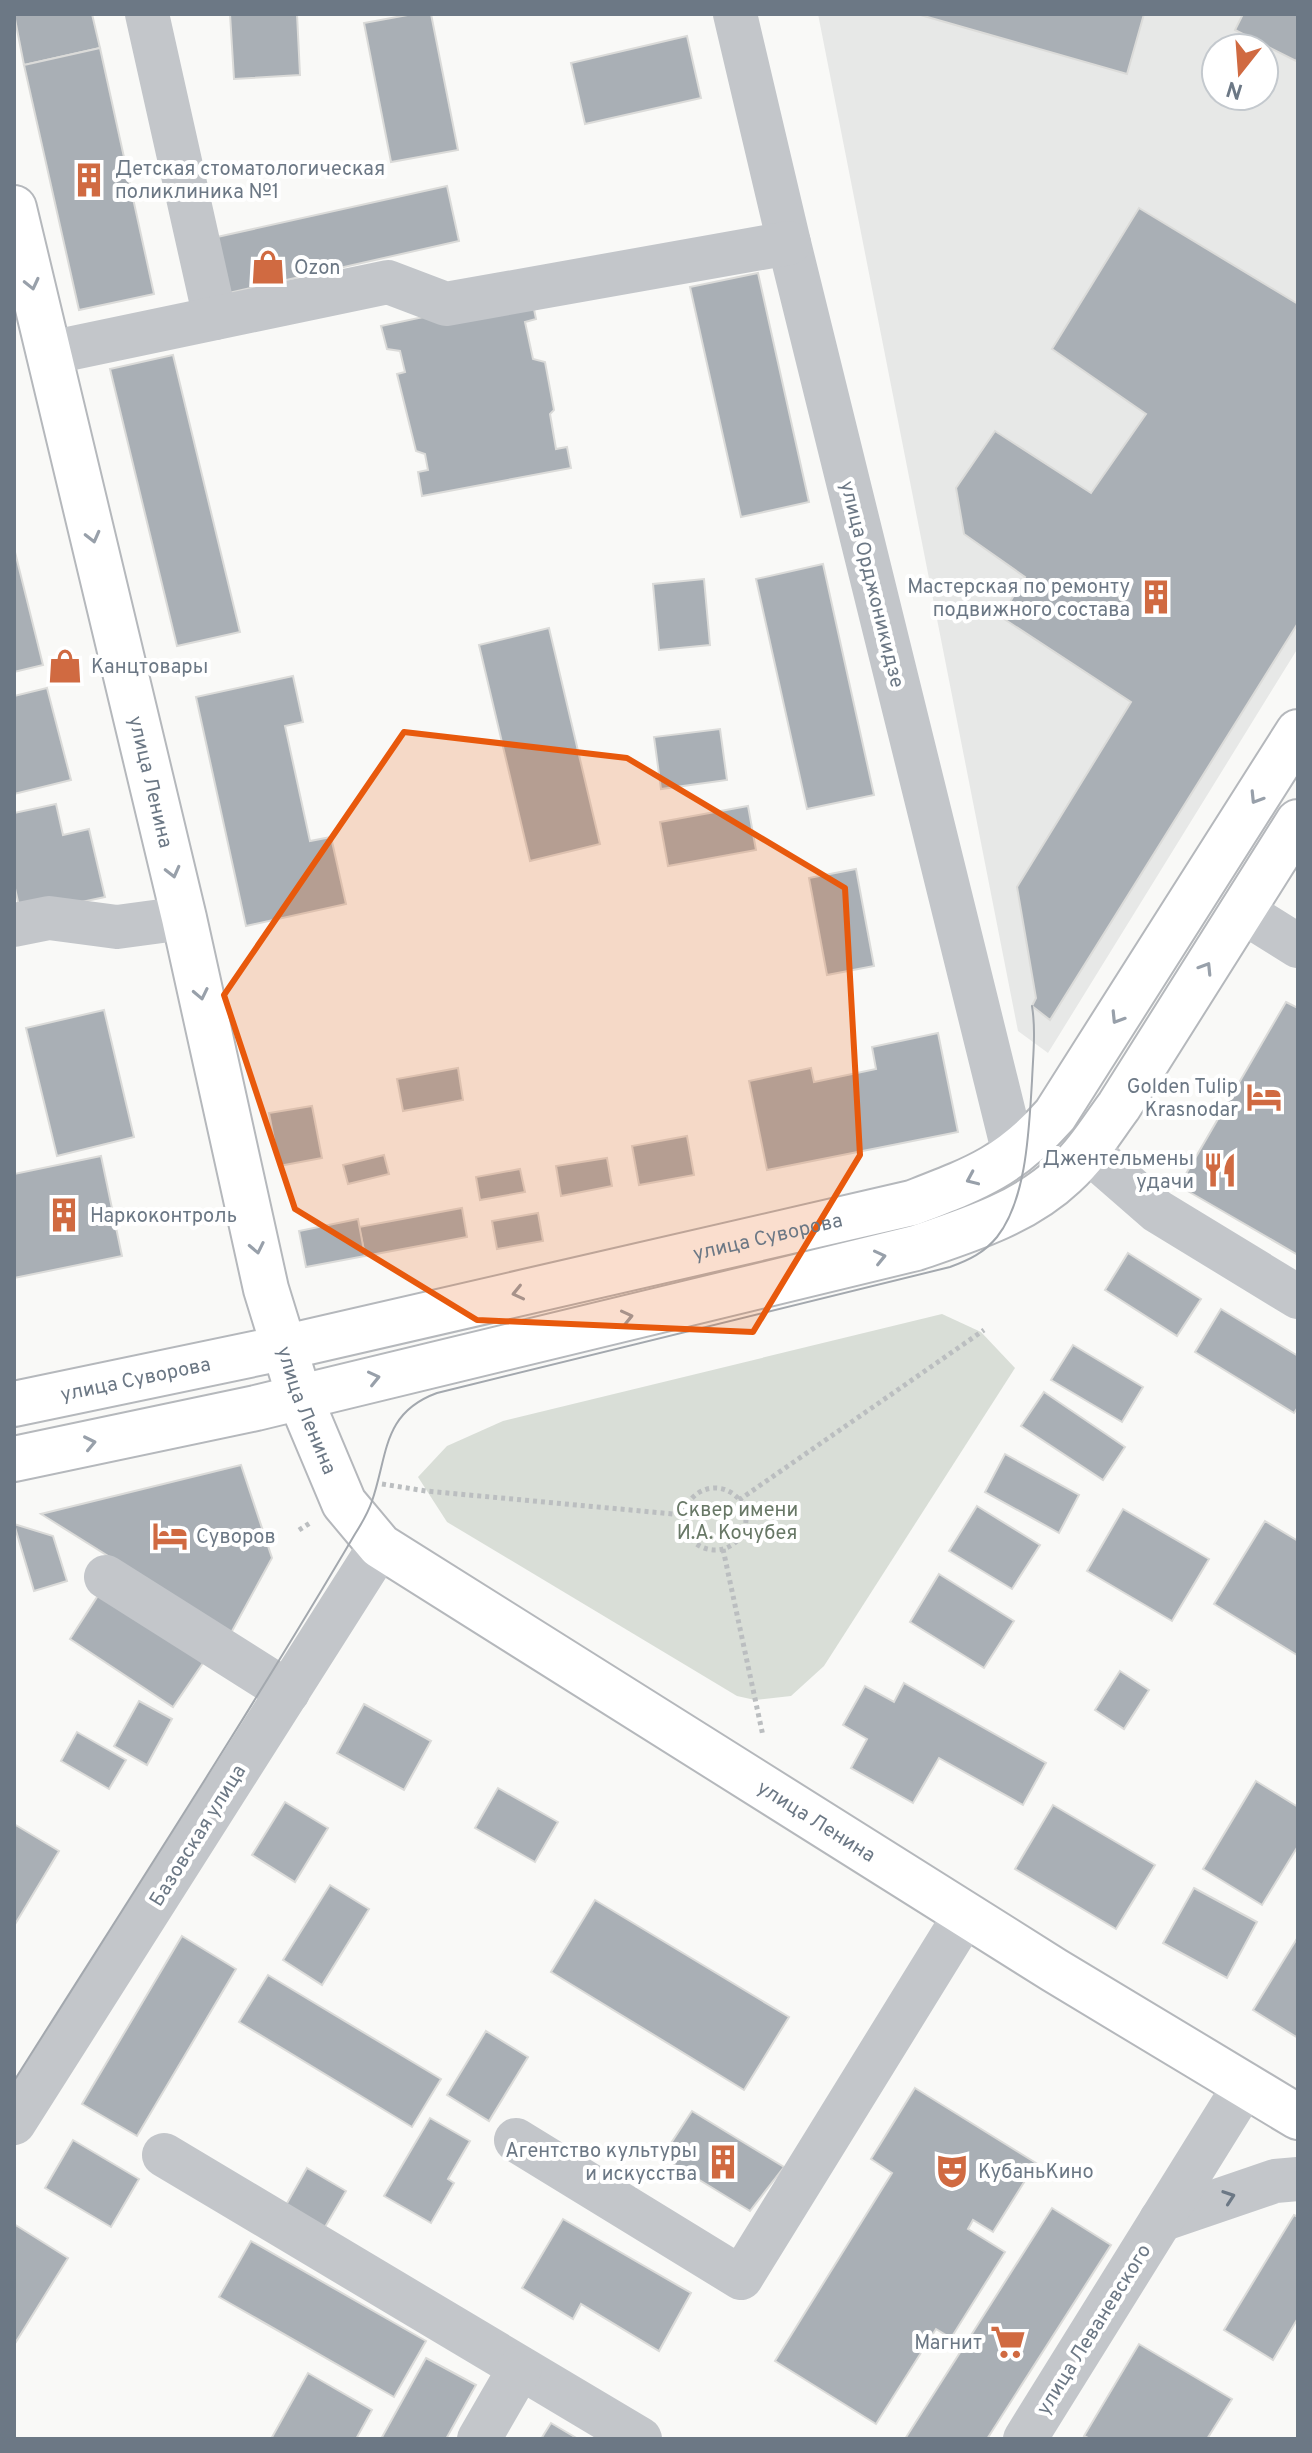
<svg xmlns="http://www.w3.org/2000/svg" width="1312" height="2453" font-family="Overpass,sans-serif">
  <style>
    .built { fill: #e7e8e7; fill-rule: evenodd }
    .green { fill: #d9ded7 }
    .building { fill: #a9afb5; stroke: #dbdbd9; stroke-width: 2 }
    .lines { fill: none; stroke-linecap: round; stroke-linejoin: round }
    .major-casing { stroke: #b5b8bc; stroke-width: 48 }
    .path { stroke: #bbbec0; stroke-width: 5; stroke-dasharray: 4 4; stroke-linecap: butt }
    .minor { stroke: #c3c6ca; stroke-width: 44 }
    .major { stroke: #fff; stroke-width: 44 }
    .tram { stroke: #a3a8ae; stroke-width: 2 }
    .oneway { stroke: #98a0aa }
    .oneway2 { stroke: #6c7885 }
    .marked { fill: #e8590c; fill-opacity: 0.2; stroke: #e8590c; stroke-width: 6; stroke-linejoin: round }
    .labels { text-anchor: middle; stroke-width: 8; stroke-linejoin: round; paint-order: stroke }
    .poi-label { font-size: 20px; fill: #6c7885; stroke: #fff; text-anchor: start }
    .street-label { font-size: 20px; fill: #6c7885; stroke: #fff }
    .park-label { font-size: 20px; fill: #687866; stroke: #fff }
  </style>
  <rect width="100%" height="100%" fill="#f9f9f7"/>
  <path class="built" d="M818,14H1298V648L1048,1053L1018,1031ZM1216,48H1264V96H1216Z"/>
  <path class="green" d="M942,1314L981,1332L1015,1368L824,1666L791,1696L755,1700L737,1696L447,1522L418,1477L447,1446L503,1421Z"/>
  <g class="building">
    <path d="M14,14H92L100,48L24,65Z"/>
    <path d="M230,14H297L300,75L234,79Z"/>
    <path d="M413,14H431L458,150L391,162L364,23Z"/>
    <path d="M917,14H1144L1127,74Z"/>
    <path d="M1243,14H1298V57L1296,61L1235,30Z"/>
    <path d="M687,36L701,98L585,124L571,63Z"/>
    <path d="M100,48L154,294L79,310L24,65Z"/>
    <path d="M447,186L459,241L220,295L208,239Z"/>
    <path d="M1139,208L1298,304V623L1050,1020L1032,1006L1036,998L1017,887L1131,702L1001,617L1025,577L964,534L956,488L995,431L1091,493L1146,414L1052,349Z"/>
    <path d="M758,273L809,502L741,517L690,287Z"/>
    <path d="M531,294L536,319L525,322L533,359L545,362L554,410L550,414L556,449L567,447L571,468L422,496L418,472L428,470L425,454L416,451L397,374L405,372L400,351L387,349L381,326Z"/>
    <path d="M173,355L240,632L177,646L110,369Z"/>
    <path d="M14,548L43,665L14,672Z"/>
    <path d="M823,564L874,795L807,809L756,579Z"/>
    <path d="M704,579L710,645L659,650L653,584Z"/>
    <path d="M549,628L600,844L530,861L479,645Z"/>
    <path d="M293,676L303,722L285,726L310,841L331,837L346,904L246,926L196,697Z"/>
    <path d="M47,688L71,780L14,794V696Z"/>
    <path d="M720,729L727,780L661,789L654,737Z"/>
    <path d="M56,804L63,835L89,829L105,897L21,915L14,884V813Z"/>
    <path d="M748,806L756,850L668,866L660,822Z"/>
    <path d="M856,869L874,966L827,975L809,878Z"/>
    <path d="M1286,1002L1298,1008V1255L1179,1186Z"/>
    <path d="M104,1010L134,1137L57,1156L26,1028Z"/>
    <path d="M938,1033L958,1132L767,1170L749,1081L811,1068L814,1082L876,1069L872,1047Z"/>
    <path d="M458,1068L463,1100L403,1111L397,1079Z"/>
    <path d="M312,1106L322,1158L279,1166L269,1113Z"/>
    <path d="M687,1136L694,1175L639,1185L632,1146Z"/>
    <path d="M384,1155L389,1174L348,1184L343,1165Z"/>
    <path d="M101,1156L122,1256L14,1278V1174Z"/>
    <path d="M607,1158L612,1186L561,1196L556,1166Z"/>
    <path d="M520,1169L525,1192L480,1200L476,1177Z"/>
    <path d="M462,1208L467,1237L365,1256L359,1227Z"/>
    <path d="M538,1213L543,1241L497,1249L492,1221Z"/>
    <path d="M358,1219L365,1256L306,1267L299,1231Z"/>
    <path d="M1128,1253L1201,1299L1177,1336L1105,1290Z"/>
    <path d="M1221,1309L1298,1356V1407L1294,1413L1195,1352Z"/>
    <path d="M1073,1345L1143,1387L1122,1422L1051,1380Z"/>
    <path d="M1044,1392L1125,1447L1103,1480L1021,1426Z"/>
    <path d="M1005,1454L1079,1495L1059,1533L985,1492Z"/>
    <path d="M241,1465L272,1558L231,1633L41,1514Z"/>
    <path d="M977,1506L1040,1545L1012,1589L949,1551Z"/>
    <path d="M1123,1509L1209,1559L1172,1621L1087,1571Z"/>
    <path d="M1265,1521L1298,1541L1297,1655L1214,1604Z"/>
    <path d="M14,1524L53,1536L67,1581L34,1591Z"/>
    <path d="M939,1574L1014,1621L984,1668L910,1622Z"/>
    <path d="M101,1591L205,1660L173,1707L70,1639Z"/>
    <path d="M1120,1671L1149,1690L1124,1729L1095,1710Z"/>
    <path d="M904,1683L1046,1763L1023,1805L939,1758L913,1803L851,1768L867,1739L843,1725L865,1686L894,1702Z"/>
    <path d="M139,1701L172,1719L147,1765L114,1746Z"/>
    <path d="M364,1704L431,1741L404,1790L337,1753Z"/>
    <path d="M77,1732L126,1760L109,1789L61,1761Z"/>
    <path d="M1256,1781L1298,1807V1846L1262,1905L1203,1869Z"/>
    <path d="M498,1788L558,1822L535,1862L475,1828Z"/>
    <path d="M285,1802L328,1828L295,1882L252,1855Z"/>
    <path d="M1053,1805L1155,1865L1116,1929L1015,1869Z"/>
    <path d="M14,1824L59,1851L14,1926Z"/>
    <path d="M330,1885L369,1909L322,1985L283,1960Z"/>
    <path d="M1194,1888L1257,1922L1227,1978L1163,1943Z"/>
    <path d="M595,1900L789,2017L744,2090L551,1972Z"/>
    <path d="M182,1936L236,1969L137,2136L82,2104Z"/>
    <path d="M1298,1937V2038L1253,2010Z"/>
    <path d="M268,1975L441,2079L412,2127L239,2022Z"/>
    <path d="M486,2031L528,2057L489,2121L447,2095Z"/>
    <path d="M915,2088L1036,2163L993,2232L973,2220L968,2229L1005,2252L951,2338L936,2329L876,2424L775,2361L892,2173L871,2159Z"/>
    <path d="M692,2111L784,2167L750,2211L662,2157Z"/>
    <path d="M430,2118L470,2141L448,2179L454,2183L431,2223L384,2196Z"/>
    <path d="M73,2140L139,2179L111,2227L45,2188Z"/>
    <path d="M307,2168L346,2191L321,2234L282,2212Z"/>
    <path d="M1052,2208L1111,2245L987,2439H905Z"/>
    <path d="M1294,2215L1298,2217V2318L1273,2360L1224,2330Z"/>
    <path d="M563,2219L691,2293L659,2351L581,2304L573,2319L522,2288Z"/>
    <path d="M14,2224L68,2258L14,2345Z"/>
    <path d="M251,2241L426,2341L394,2397L219,2297Z"/>
    <path d="M1139,2344L1232,2399L1207,2439H1090L1084,2436Z"/>
    <path d="M426,2358L476,2385L446,2439H381Z"/>
    <path d="M308,2373L372,2410L356,2439H271Z"/>
    <path d="M551,2423L578,2439H541Z"/>
  </g>
  <g class="lines">
    <g class="major-casing">
      <g id="major">
        <path id="s1" d="M14,208L184,918L266,1289L299,1396L344,1503L380,1546L1054,1970L1298,2117"/>
        <path id="s2" d="M14,1404L282,1348L912,1203C974,1179 1009,1167 1055,1115L1298,732"/>
        <path d="M14,1459L256,1408L916,1248C969,1230 1024,1213 1065,1174C1087,1154 1102,1129 1119,1106L1298,822"/>
      </g>
    </g>
    <g class="path">
      <path d="M382,1484L426,1491L684,1515"/>
      <circle cx="715" cy="1519" r="31"/>
      <path d="M739,1500L984,1330"/>
      <path d="M299,1530L310,1523"/>
      <path d="M723,1549L763,1736"/>
    </g>
    <g class="minor">
      <path d="M147,14L215,318"/>
      <path d="M735,14L789,243L1014,1154"/>
      <path d="M49,353L388,282L446,304L789,243"/>
      <path d="M1242,911L1298,946"/>
      <path d="M14,925L49,918L117,927L184,918"/>
      <path d="M1087,1150L1157,1211L1298,1297"/>
      <path d="M106,1577L288,1692"/>
      <path d="M14,2123L380,1546"/>
      <path d="M516,2140L741,2278L965,1915"/>
      <path d="M164,2155L640,2439"/>
      <path d="M1161,2220L1275,2181L1298,2179"/>
      <path d="M479,2439L520,2368"/>
      <path d="M1025,2439L1245,2085"/>
    </g>
    <use href="#major" class="major"/>
    <path class="tram" d="M14,2081C129,1899 246,1719 355,1534C362,1523 368,1513 372,1501C388,1455 382,1413 437,1393L950,1267C969,1260 984,1253 997,1237C1027,1199 1029,1128 1032,1081C1033,1056 1036,1031 1032,1006"/>
  </g>
  <defs><path id="oneway-chevron" d="M-2-3.5L2.5 0L-2 3.5" fill="none" stroke-width="1.6" stroke-linecap="round" stroke-linejoin="round" transform="scale(2)"/></defs>
  <g class="oneway">
    <use href="#oneway-chevron" transform="translate(32 284) rotate(77)"/>
    <use href="#oneway-chevron" transform="translate(93 537) rotate(76)"/>
    <use href="#oneway-chevron" transform="translate(1256 798) rotate(122)"/>
    <use href="#oneway-chevron" transform="translate(173 872) rotate(76)"/>
    <use href="#oneway-chevron" transform="translate(1206 968) rotate(-58)"/>
    <use href="#oneway-chevron" transform="translate(201 994) rotate(78)"/>
    <use href="#oneway-chevron" transform="translate(1117 1018) rotate(122)"/>
    <use href="#oneway-chevron" transform="translate(972 1179) rotate(156)"/>
    <use href="#oneway-chevron" transform="translate(257 1248) rotate(78)"/>
    <use href="#oneway-chevron" transform="translate(880 1257) rotate(-13)"/>
    <use href="#oneway-chevron" transform="translate(518 1293) rotate(167)"/>
    <use href="#oneway-chevron" transform="translate(627 1317) rotate(-13)"/>
    <use href="#oneway-chevron" transform="translate(374 1378) rotate(-13)"/>
    <use href="#oneway-chevron" transform="translate(90 1443) rotate(-12)"/>
  </g>
  <use class="oneway2" href="#oneway-chevron" transform="translate(1229 2197) rotate(-19)"/>
  <path class="marked" d="M404,732L627,758L845,888L860,1155L753,1332L477,1320L295,1209L224,995Z"/>
  <defs>
    <g id="building-bare" transform="scale(2.76)"><path d="M-4-6H4V6H1V3H-1V6H-4ZM-2.5-4.3h1.7v1.8h-1.7ZM.8-4.3h1.7v1.8H.8ZM-2.5-1h1.7V.8h-1.7ZM.8-1h1.7V.8H.8Z" fill="#d06a41" stroke="#fff" stroke-width="2.5" paint-order="stroke"/></g>
    <g id="shop-bare" transform="scale(2.76)"><path d="M-5-2.5h2.3a2.7 3.5 0 0 1 5.4 0H5L5.5 6h-11ZM-1.5-2.5h3a1.5 2.3 0 0 0-3 0Z" fill="#d06a41" stroke="#fff" stroke-width="2.5" paint-order="stroke"/></g>
    <g id="hotel-bare" transform="scale(2.76)"><path d="M-6-4.5h1.5V1H6V5H4.5V3h-9V5H-6ZM-4 0a1.8 1.8 0 1 1 3.6 0ZM.5 0V-2.5h3Q6-2.5 6 0Z" fill="#d06a41" stroke="#fff" stroke-width="2.5" paint-order="stroke"/></g>
    <g id="restaurant-bare" transform="scale(2.76)"><path d="M-5-6h1v4h1v-4h1v4h1v-4h1v5L-1.5 .5V6h-2V.5L-5-1ZM5-6V6H3V1.5H1.5Q1.5-4 5-6Z" fill="#d06a41" stroke="#fff" stroke-width="2.5" paint-order="stroke"/></g>
    <g id="theatre-bare" transform="scale(2.76)"><path d="M-5-5.5Q0-4 5-5.5V0Q5 5 0 6Q-5 5-5 0ZM-3.3-2.5H-1v1.5H-3.3ZM1-2.5H3.3v1.5H1ZM-2.8 1Q0 5.5 2.8 1Z" fill="#d06a41" stroke="#fff" stroke-width="2.5" paint-order="stroke"/></g>
    <g id="supermarket-bare" transform="scale(2.76)"><path d="M-6-5.5h2.5l.6 2H6L4.5 2H-2.5L-4.4-4H-6ZM-1.5 3.2a1.3 1.3 0 1 0 .1 0ZM3 3.2a1.3 1.3 0 1 0 .1 0Z" fill="#d06a41" stroke="#fff" stroke-width="2.5" paint-order="stroke"/></g>
  </defs>
  <g fill-rule="evenodd">
    <use href="#building-bare" x="89" y="180"/>
    <use href="#shop-bare" x="268" y="267"/>
    <use href="#building-bare" x="1156" y="597"/>
    <use href="#shop-bare" x="65" y="666"/>
    <use href="#hotel-bare" x="1264" y="1097"/>
    <use href="#restaurant-bare" x="1220" y="1170"/>
    <use href="#building-bare" x="64" y="1215"/>
    <use href="#hotel-bare" x="170" y="1536"/>
    <use href="#building-bare" x="723" y="2162"/>
    <use href="#theatre-bare" x="952" y="2171"/>
    <use href="#supermarket-bare" x="1008" y="2342"/>
  </g>
  <g class="labels">
    <g class="poi-label">
      <text x="115" y="175">Детская стоматологическая<tspan x="115" dy="23">поликлиника №1</tspan></text>
      <text x="294" y="274">Ozon</text>
      <text x="1130" y="593" text-anchor="end">Мастерская по ремонту<tspan x="1130" dy="23">подвижного состава</tspan></text>
      <text x="91" y="673">Канцтовары</text>
      <text x="1238" y="1093" text-anchor="end">Golden Tulip<tspan x="1238" dy="23">Krasnodar</tspan></text>
      <text x="1194" y="1165" text-anchor="end">Джентельмены<tspan x="1194" dy="23">удачи</tspan></text>
      <text x="90" y="1222">Наркоконтроль</text>
      <text x="196" y="1543">Суворов</text>
      <text x="697" y="2157" text-anchor="end">Агентство культуры<tspan x="697" dy="23">и искусства</tspan></text>
      <text x="978" y="2178">КубаньКино</text>
      <text x="982" y="2349" text-anchor="end">Магнит</text>
    </g>
    <g class="street-label">
      <text transform="translate(873 584) rotate(76)" y="7">улица Орджоникидзе</text>
      <text dy="7" stroke="none"><textPath href="#s1" startOffset="590">улица Ленина</textPath></text>
      <text dy="7" stroke="none"><textPath href="#s2" startOffset="772">улица Суворова</textPath></text>
      <text dy="7" stroke="none"><textPath href="#s2" startOffset="124">улица Суворова</textPath></text>
      <text dy="7" stroke="none"><textPath href="#s1" startOffset="1238">улица Ленина</textPath></text>
      <text dy="7" stroke="none"><textPath href="#s1" startOffset="1910">улица Ленина</textPath></text>
      <text transform="translate(197 1835) rotate(-58)" y="7">Базовская улица</text>
      <text transform="translate(1093 2329) rotate(-58)" y="7">улица Леваневского</text>
    </g>
    <g class="park-label">
      <text x="737" y="1516">Сквер имени<tspan x="737" dy="23">И.А. Кочубея</tspan></text>
    </g>
  </g>
  <rect width="1312" height="2453" fill="none" stroke="#6c7885" stroke-width="32"/>
  <g transform="translate(1240 72) rotate(197)"><circle r="38" fill="#ffffff" stroke="#c4c9ce" stroke-width="2"/>
  <path d="M0-6L14 30L0 20L-14 30Z" fill="#d06a41"/>
  <text y="-12" font-size="22" font-weight="bold" text-anchor="middle" fill="#6c7885">N</text>
  </g>
</svg>
